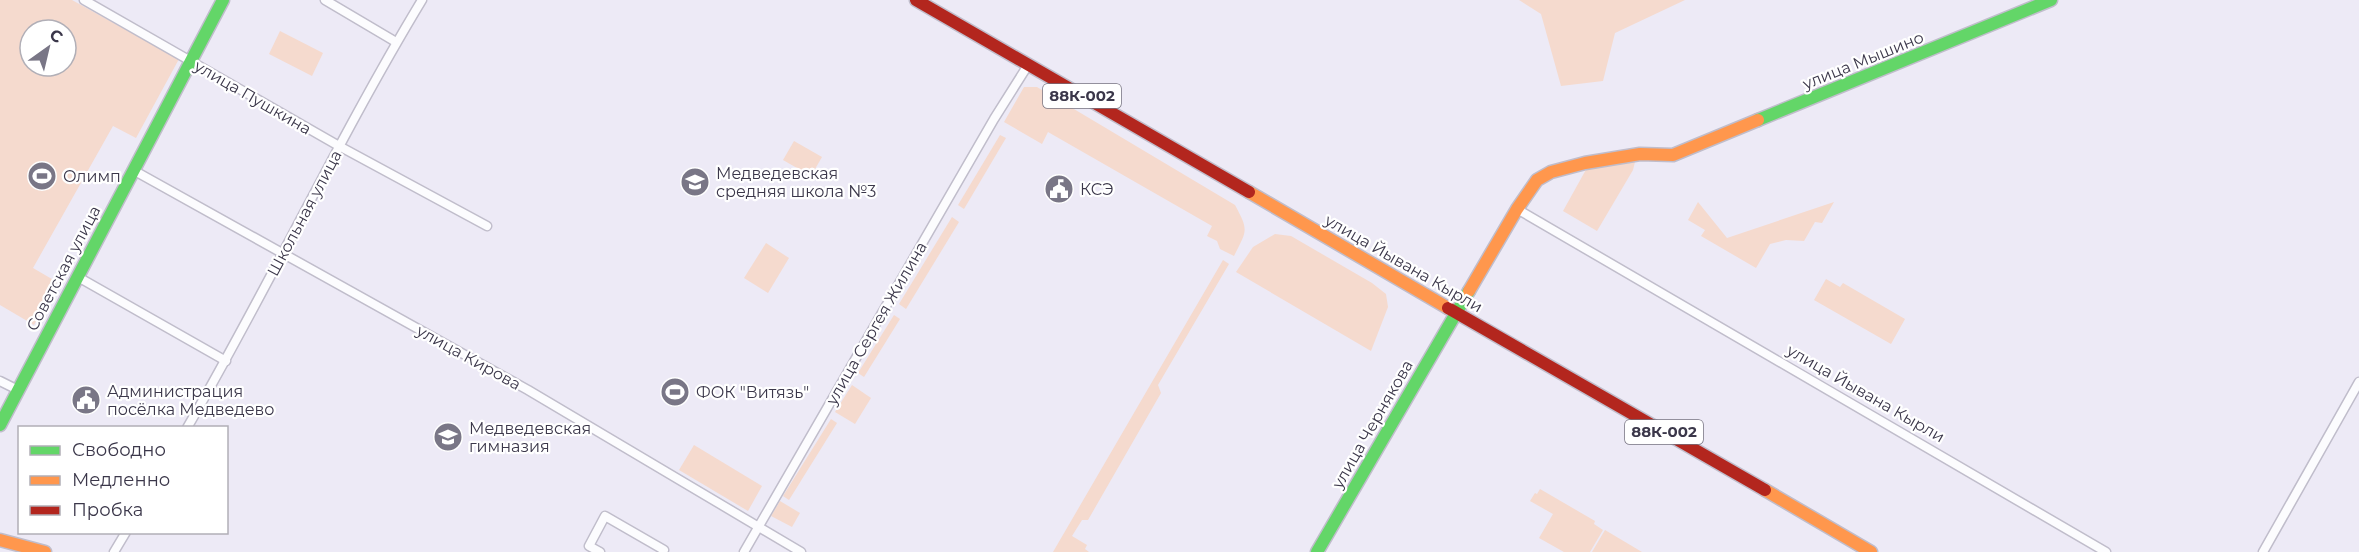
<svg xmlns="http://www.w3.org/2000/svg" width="2359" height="552" font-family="Montserrat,sans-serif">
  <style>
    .green { fill: #f5dace; fill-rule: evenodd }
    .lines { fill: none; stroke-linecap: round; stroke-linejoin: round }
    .street-casing { stroke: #c0bdcb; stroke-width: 11 }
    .fast-casing { stroke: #c0bdcb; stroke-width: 15 }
    .slow-casing { stroke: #c0bdcb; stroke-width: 15 }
    .jam-casing { stroke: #c0bdcb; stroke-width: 15 }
    .street { stroke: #fcfcfe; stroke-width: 8 }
    .fast { stroke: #63d668; stroke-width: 12 }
    .slow { stroke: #ff974d; stroke-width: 12 }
    .jam { stroke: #b3261e; stroke-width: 12 }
    .labels { text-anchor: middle; stroke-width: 4.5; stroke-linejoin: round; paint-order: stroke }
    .shield { fill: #fff; stroke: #767380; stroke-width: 1.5 }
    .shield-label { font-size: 15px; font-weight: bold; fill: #3b374a }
    .street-label { font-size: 16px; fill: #3b374a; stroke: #fff }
    .poi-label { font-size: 16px; fill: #3b374a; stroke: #fff; text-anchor: start }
  </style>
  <rect width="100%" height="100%" fill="#edeaf6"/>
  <g class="green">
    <path d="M0,0H72L179,59L136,138L113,126L33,268L57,282L34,325L0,305ZM30,30H66V66H30Z"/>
    <path d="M1519,0H1685L1615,33L1603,81L1561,86L1541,14Z"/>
    <path d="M280,31L323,53L312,76L269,54Z"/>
    <path d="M1024,87H1037L1235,205C1249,231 1247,230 1234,256L1220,249L1217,241L1207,236L1212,226L1048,132L1042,144L1004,122Z"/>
    <path d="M1000,135L1006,138L964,209L958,205Z"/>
    <path d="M794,141L822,157L811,176L783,160Z"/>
    <path d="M1631,160L1635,162L1633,170L1597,231L1563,211L1588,166Z"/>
    <path d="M1698,202L1727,238L1834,202L1822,223L1815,222L1804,241L1786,240L1770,244L1756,268L1701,236L1705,230L1688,220Z"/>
    <path d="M952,217L959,222L906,309L899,304Z"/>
    <path d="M1275,234L1291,236L1372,283L1386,294L1388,307L1371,351L1236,272L1253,247Z"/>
    <path d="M766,243L789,258L768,293L744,278Z"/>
    <path d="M1223,260L1229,264L1158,385L1161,393L1088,520H1082L1072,536L1087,545L1085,549L1089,552H1053Z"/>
    <path d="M1826,279L1840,287L1843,283L1905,319L1891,344L1814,300Z"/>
    <path d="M894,315L900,319L864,377L858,373Z"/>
    <path d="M852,385L871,398L855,424L835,412Z"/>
    <path d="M831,419L837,423L789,500L783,496Z"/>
    <path d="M694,445L762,486L748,511L679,470Z"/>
    <path d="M1540,489L1595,521L1594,524L1603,530L1590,552H1564L1539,538L1553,514L1530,501L1535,493L1537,494Z"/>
    <path d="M780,501L800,513L792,527L771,516Z"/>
    <path d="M1605,530L1642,552H1592Z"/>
  </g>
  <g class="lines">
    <g class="street-casing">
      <g id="street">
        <path d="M84,0L339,146L487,226"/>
        <path d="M325,0L396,42"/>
        <path d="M133,170L528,390L801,552"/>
        <path d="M1517,209L2106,552"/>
        <path d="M78,277L226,361"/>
        <path d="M0,381L18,390"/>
        <path d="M187,428C269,287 338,139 422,0"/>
        <path d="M114,552L126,532"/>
        <path d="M600,552L589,546L605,516L664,550L663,552"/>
        <path d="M744,552L994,119L1028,65"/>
        <path d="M2263,552L2359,382"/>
      </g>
    </g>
    <g class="fast-casing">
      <g id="fast">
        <path d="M1758,120L2051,0"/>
        <path d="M0,425L223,0"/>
        <path d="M1317,552L1469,291"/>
      </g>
    </g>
    <g class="slow-casing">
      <g id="slow">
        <path d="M1249,192L1448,308"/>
        <path d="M1469,291L1517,209L1537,180L1551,172L1585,163L1640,154L1673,155L1758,120"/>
        <path d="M1765,490L1871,552"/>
        <path d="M0,540L45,552"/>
      </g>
    </g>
    <g class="jam-casing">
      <g id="jam">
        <path d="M916,0L1249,192"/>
        <path d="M1448,308L1765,490"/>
      </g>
    </g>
    <use href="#street" class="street"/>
    <use href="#fast" class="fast"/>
    <use href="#slow" class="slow"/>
    <use href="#jam" class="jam"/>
  </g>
  <defs>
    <g id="stadium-disc" transform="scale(1.5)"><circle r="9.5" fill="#797686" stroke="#fff"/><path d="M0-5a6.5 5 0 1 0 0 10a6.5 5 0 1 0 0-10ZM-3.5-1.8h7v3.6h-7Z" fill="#fff"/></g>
    <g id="school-disc" transform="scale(1.5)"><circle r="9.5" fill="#797686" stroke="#fff"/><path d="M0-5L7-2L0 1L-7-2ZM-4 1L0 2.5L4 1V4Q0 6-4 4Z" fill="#fff"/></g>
    <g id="civic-disc" transform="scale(1.5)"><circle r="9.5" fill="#797686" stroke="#fff"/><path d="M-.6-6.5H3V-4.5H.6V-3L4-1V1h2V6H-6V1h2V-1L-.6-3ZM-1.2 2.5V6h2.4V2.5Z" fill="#fff"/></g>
  </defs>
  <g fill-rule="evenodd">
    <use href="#stadium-disc" x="42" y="176"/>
    <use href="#school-disc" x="695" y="182"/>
    <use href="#civic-disc" x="1059" y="189"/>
    <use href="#stadium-disc" x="675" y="392"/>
    <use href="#civic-disc" x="86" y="400"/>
    <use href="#school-disc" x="448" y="437"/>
  </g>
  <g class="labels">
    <g class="shield">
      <rect x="1043" y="84" width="78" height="24" rx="4.5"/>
      <rect x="1625" y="420" width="78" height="24" rx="4.5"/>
    </g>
    <g class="shield-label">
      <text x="1082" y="101">88К-002</text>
      <text x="1664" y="437">88К-002</text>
    </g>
    <g class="street-label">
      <text transform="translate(1863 60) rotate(-22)" y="6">улица Мышино</text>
      <text transform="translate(253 97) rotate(30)" y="6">улица Пушкина</text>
      <text transform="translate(304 213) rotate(-62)" y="6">Школьная улица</text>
      <text transform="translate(1404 263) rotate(30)" y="6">улица Йывана Кырли</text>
      <text transform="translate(63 268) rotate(-62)" y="6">Советская улица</text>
      <text transform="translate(876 323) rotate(-60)" y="6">улица Сергея Жилина</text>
      <text transform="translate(469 357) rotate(29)" y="6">улица Кирова</text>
      <text transform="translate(1866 393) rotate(30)" y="6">улица Йывана Кырли</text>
      <text transform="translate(1372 424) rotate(-60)" y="6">улица Чернякова</text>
    </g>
    <g class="poi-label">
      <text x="716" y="179">Медведевская<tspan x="716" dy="18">средняя школа №3</tspan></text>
      <text x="63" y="182">Олимп</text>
      <text x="1080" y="195">КСЭ</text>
      <text x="107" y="397">Администрация<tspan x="107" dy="18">посёлка Медведево</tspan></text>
      <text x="696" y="398">ФОК "Витязь"</text>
      <text x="469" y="434">Медведевская<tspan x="469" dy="18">гимназия</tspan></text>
    </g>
  </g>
  <rect x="18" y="426" width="210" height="108" fill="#ffffff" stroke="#b1afb7" stroke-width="1.5"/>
  <rect x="30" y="446" width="30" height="9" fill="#63d668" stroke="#b1afb7" stroke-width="1.5"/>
  <text x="72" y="456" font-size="18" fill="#3b374a">Свободно</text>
  <rect x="30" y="476" width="30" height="9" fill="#ff974d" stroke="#b1afb7" stroke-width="1.5"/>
  <text x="72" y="486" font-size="18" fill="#3b374a">Медленно</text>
  <rect x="30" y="506" width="30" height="9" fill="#b3261e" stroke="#b1afb7" stroke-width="1.5"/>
  <text x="72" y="516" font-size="18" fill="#3b374a">Пробка</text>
  <g transform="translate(48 48) rotate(34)"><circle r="28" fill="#ffffff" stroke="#b1afb7" stroke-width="1.5"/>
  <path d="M0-4.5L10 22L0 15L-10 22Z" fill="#797686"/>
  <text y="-9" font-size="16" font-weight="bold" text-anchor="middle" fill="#3b374a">С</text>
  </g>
</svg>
